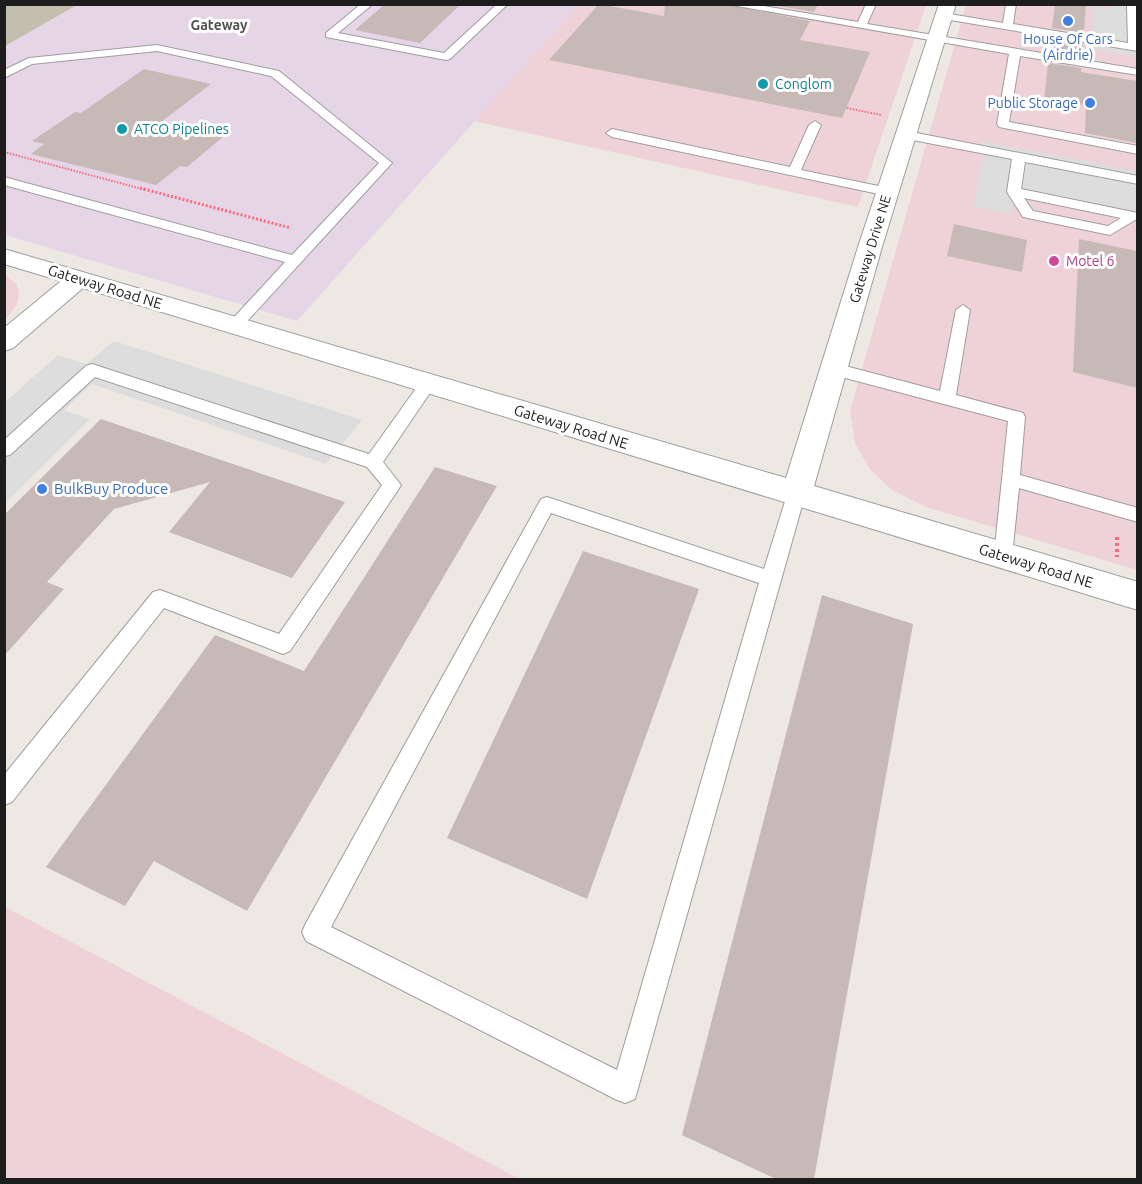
<svg xmlns="http://www.w3.org/2000/svg" width="1142" height="1184" font-family="Ubuntu,sans-serif">
  <style>
    .commercial { fill: #efd2d8 }
    .industrial { fill: #e6d5e7 }
    .construction { fill: #c3beae }
    .parking { fill: #ddd }
    .building { fill: #c6b9b6 }
    .lines { fill: none; stroke-linecap: round; stroke-linejoin: round }
    .lane-casing { stroke: #9e9e9e; stroke-width: 2 }
    .street-casing { stroke: #9e9e9e; stroke-width: 2 }
    .path-far2 { stroke: #f9697e; stroke-width: 2; stroke-dasharray: 1.5 1.5; stroke-linecap: butt }
    .path-far1 { stroke: #f9697e; stroke-width: 3; stroke-dasharray: 2 2; stroke-linecap: butt }
    .path { stroke: #f9697e; stroke-width: 4; stroke-dasharray: 3 3; stroke-linecap: butt }
    .lane { fill: #fff; fill-rule: evenodd }
    .street { fill: #fff; fill-rule: evenodd }
    .shop-dot { fill: #3f7fe0; stroke: #fff; stroke-width: 2 }
    .culture-dot { fill: #0f9aa8; stroke: #fff; stroke-width: 2 }
    .hotel-dot { fill: #d1479c; stroke: #fff; stroke-width: 2 }
    .labels { text-anchor: middle; stroke-width: 6; stroke-linejoin: round; paint-order: stroke }
    .far-neighbourhood-label { font-size: 14px; font-weight: bold; fill: #505050; stroke: #fff }
    .far-shop-label { font-size: 14px; fill: #366cbe; stroke: #fff }
    .far-culture-label { font-size: 14px; fill: #0d838f; stroke: #fff; text-anchor: start }
    .far-street-label { font-size: 14px; fill: #1d1d1d; stroke: #fff }
    .far-hotel-label { font-size: 14px; fill: #b23c85; stroke: #fff; text-anchor: start }
    .street-label { font-size: 15px; fill: #1d1d1d; stroke: #fff }
    .shop-label { font-size: 15px; fill: #366cbe; stroke: #fff; text-anchor: start }
  </style>
  <rect width="100%" height="100%" fill="#eee8e3"/>
  <g class="commercial">
    <path d="M578,5H926L858,207L474,121Z"/>
    <path d="M966,5H1137V570L926,507L892,490L869,468L855,443L850,411Z"/>
    <path d="M5,274L17,285L19,293L17,305L5,320Z"/>
    <path d="M5,907L520,1179H5Z"/>
  </g>
  <path class="industrial" d="M77,5H578L297,321L5,235L4,46Z"/>
  <path class="construction" d="M5,4H77V5L5,46Z"/>
  <g class="parking">
    <path d="M1114,5H1137V57L1091,49L1094,6L1114,9Z"/>
    <path d="M986,142L1137,171V222L1014,197L1011,214L973,206Z"/>
    <path d="M114,341L362,420L326,464L92,384L64,410L90,419L5,503L4,403L58,355L86,364Z"/>
  </g>
  <g class="building">
    <path d="M385,4H461L420,43L355,30Z"/>
    <path d="M599,4L664,16L665,4H724L810,21L800,40L870,52L842,118L549,60Z"/>
    <path d="M768,4H818L814,12Z"/>
    <path d="M1055,4H1086L1084,33L1052,28Z"/>
    <path d="M1051,39L1083,44L1082,57L1049,52Z"/>
    <path d="M1048,63L1081,68V72L1137,81V143L1085,133L1086,105L1044,101Z"/>
    <path d="M144,69L211,84L161,122L224,136L187,167L180,166L156,185L31,154L44,144L32,141L75,112L81,113Z"/>
    <path d="M954,224L1027,240L1022,272L947,256Z"/>
    <path d="M1079,239L1137,251V388L1073,372Z"/>
    <path d="M101,419L227,462L345,502L292,578L169,532L210,482L114,509L47,582L64,589L4,656V515Z"/>
    <path d="M435,467L497,486L247,911L154,861L125,906L46,867L215,635L304,671Z"/>
    <path d="M583,551L699,589L587,899L447,838Z"/>
    <path d="M822,595L913,624L814,1179H776L682,1135Z"/>
  </g>
  <g class="lines">
    <g class="lane-casing">
      <g id="lane">
        <path d="M361,4H373L338,33L444,53L497,4H508L450,59L446,60L326,37V33Z"/>
        <path d="M726,4H752L858,22L866,4H876L867,24L1138,69V75L1020,56L1009,122L1138,146V154L999,127L997,124L1009,54Z"/>
        <path d="M1006,4H1016L1013,24L1128,43L1127,6L1138,4V51L944,19L939,16L944,13L1003,23Z"/>
        <path d="M157,45L279,71L392,163L239,330H229L226,326L285,262L4,185V177L292,255L379,163L271,76L157,51L32,64L4,78V70L29,58Z"/>
        <path d="M815,121L821,125L801,170L893,189L895,192L893,195L888,196L612,137L606,133L612,129L790,167L809,125Z"/>
        <path d="M906,131L1138,176V184L1025,162L1021,189L1138,213V221L1135,220L1110,235L1023,217L1007,192L1012,159L902,138L900,135ZM1024,198L1121,218L1108,226L1033,211Z"/>
        <path d="M963,305L970,310L956,395L1023,413L1025,417L1020,475L1138,508V522L1019,488L1012,556L1010,562L1003,564L996,562L994,556L1008,421L834,375L828,373L826,369L828,365L834,363L940,391L956,310Z"/>
        <path d="M92,364L369,454L422,380H434L436,384L383,462L401,485L398,490L290,651L283,654L164,608L12,802L4,805V775L153,592L160,590L279,634L382,485L367,467L95,377L10,455L4,456V440L86,366Z"/>
        <path d="M796,488L802,490L805,495L635,1099L625,1103L615,1099L306,941L302,932L306,923L541,499L547,497L764,569L787,495L790,490ZM551,513L759,583L617,1070L331,927Z"/>
      </g>
    </g>
    <g class="street-casing">
      <path id="street" d="M939,4H956L882,247L814,486L1138,582V610L83,288L13,348L4,351V328L61,281L4,264V249L786,478L858,247Z"/>
    </g>
    <g class="path-far2">
      <path d="M847,108L881,115"/>
      <path d="M4,152L146,190"/>
    </g>
    <path class="path-far1" d="M140,188L291,228"/>
    <path class="path" d="M1117,537V557"/>
    <use href="#lane" class="lane"/>
    <use href="#street" class="street"/>
  </g>
  <g class="shop-dot">
    <circle cx="1068" cy="21" r="6"/>
    <circle cx="1090" cy="103" r="6"/>
    <circle cx="42" cy="489" r="6"/>
  </g>
  <g class="culture-dot">
    <circle cx="763" cy="84" r="6"/>
    <circle cx="122" cy="129" r="6"/>
  </g>
  <circle class="hotel-dot" cx="1054" cy="261" r="6"/>
  <g class="labels">
    <g class="far-neighbourhood-label">
      <text x="219" y="30">Gateway</text>
    </g>
    <g class="far-shop-label">
      <text x="1068" y="44">House Of Cars<tspan x="1068" dy="16">(Airdrie)</tspan></text>
      <text x="1078" y="108" text-anchor="end">Public Storage</text>
    </g>
    <g class="far-culture-label">
      <text x="775" y="89">Conglom</text>
      <text x="134" y="134">ATCO Pipelines</text>
    </g>
    <g class="far-street-label">
      <text transform="translate(870 249) rotate(-73)" y="5">Gateway Drive NE</text>
    </g>
    <g class="far-hotel-label">
      <text x="1066" y="266">Motel 6</text>
    </g>
    <g class="street-label">
      <text transform="translate(105 287) rotate(17)" y="5">Gateway Road NE</text>
      <text transform="translate(571 427) rotate(17)" y="5">Gateway Road NE</text>
      <text transform="translate(1036 566) rotate(17)" y="5">Gateway Road NE</text>
    </g>
    <g class="shop-label">
      <text x="54" y="494">BulkBuy Produce</text>
    </g>
  </g>
  <rect width="1142" height="1184" fill="none" stroke="#1d1d1d" stroke-width="12"/>
</svg>
